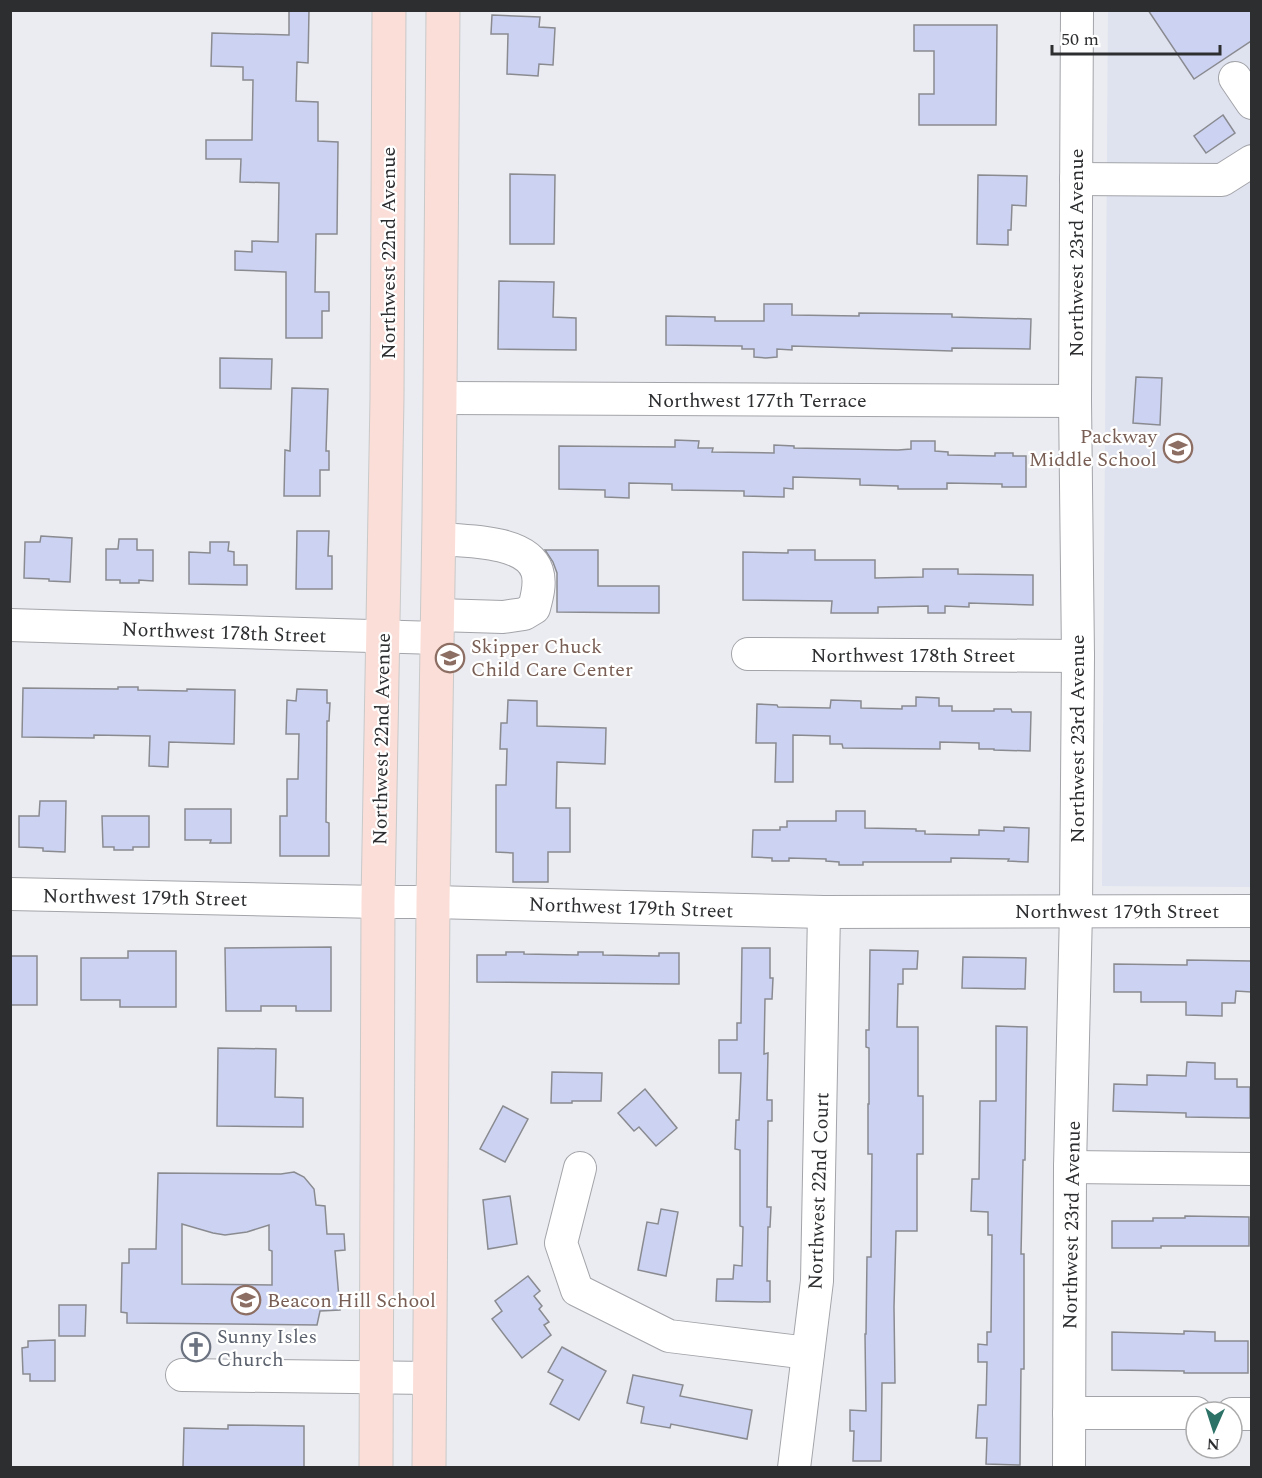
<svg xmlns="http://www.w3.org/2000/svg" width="1262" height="1478" font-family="Spectral,serif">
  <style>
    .built { fill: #dfe2ef }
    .building { fill: #ccd3f2; stroke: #8a8b91; stroke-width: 1.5; fill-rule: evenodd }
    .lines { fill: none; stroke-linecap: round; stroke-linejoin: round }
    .minor-casing { stroke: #a3a4a9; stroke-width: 34 }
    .major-casing { stroke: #c8c9c9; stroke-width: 35 }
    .minor { stroke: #fff; stroke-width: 32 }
    .major { stroke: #fbded7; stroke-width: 33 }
    .labels { text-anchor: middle; stroke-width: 4.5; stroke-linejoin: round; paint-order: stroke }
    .street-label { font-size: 20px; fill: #2d2e30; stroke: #fff }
    .education-label { font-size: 20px; fill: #785e54; stroke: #fff; text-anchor: start }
    .worship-label { font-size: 20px; fill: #5b616d; stroke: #fff; text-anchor: start }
  </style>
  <rect width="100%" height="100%" fill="#eaecf1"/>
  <path class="built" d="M1108,11H1251V887L1102,886Z"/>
  <g class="building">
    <path d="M289,10H309L308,63L297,62L296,101L318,102V141L338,142L337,234H316L315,292H329V311H322V338H286V272L235,270V251L252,252V241L278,242L279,183L240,182L241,159H206V140H252L253,80H243V67L211,66L212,33L289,35Z"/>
    <path d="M1148,10H1251V41L1194,79Z"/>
    <path d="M492,15L540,17L539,27L555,28L553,65L539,64L538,76L507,74L508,34H491Z"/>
    <path d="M914,25H997L996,125H919V94H934V51H914Z"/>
    <path d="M1223,115L1235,133L1206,153L1194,136Z"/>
    <path d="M510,174L555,175L554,244H510Z"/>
    <path d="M978,175L1027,176L1026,206L1012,205L1011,230H1008V245L977,244Z"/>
    <path d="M499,281L554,282L553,317L576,318V350L498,349Z"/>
    <path d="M764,304H792V315L859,316V313L952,314V317L1031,319L1030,349L952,348V351L792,346V350L777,349V357L766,358L754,357V349H742V346L666,345V316L715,317V321H764Z"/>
    <path d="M220,358L272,359L271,389L220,388Z"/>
    <path d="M1136,377L1162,378L1160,425L1133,423Z"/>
    <path d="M292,388L328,389L326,451H329V470H320V496H284L285,450L290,451Z"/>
    <path d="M675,440L699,441L698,448H713L712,452L774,453V445L794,446V448L898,450L911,449V441H935V451L948,452V455L995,456V453H1013V456H1026V487H1002V484L947,483V489H898V486L860,485V479L793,477V489L784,488V497L744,496V491L672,490V484L629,483V498L605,497V490L559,489V446L675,447Z"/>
    <path d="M297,531H329L328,556H332V589H296Z"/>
    <path d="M41,536L72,538L70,582L49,581V579L24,578L25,542H40Z"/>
    <path d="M119,539H137V550H153V581L139,580V583H120V580H106V549H118Z"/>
    <path d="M210,542H229L228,551L234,552V565H247V585L189,584V552L210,553Z"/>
    <path d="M545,550H598V586H659V613L557,612V573L553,562Z"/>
    <path d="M788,550H815V560H875V578L923,577V569H958V574L1033,575V605L969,603V607L945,606V613H928V606L878,607V613H831L832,601L743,600V552L788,553Z"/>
    <path d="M118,687H138V690L187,691V689L235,690L234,744L169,742L168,767L149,766L150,736L94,735V738L22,737L23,688L118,689Z"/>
    <path d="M297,689L327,690V703H330L329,721H327L326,822L329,823V856H280V816H287V779H298L299,734H286L287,700L296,701Z"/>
    <path d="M916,697L939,698V706H952V711H994V709H1011L1012,712H1031L1030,751L994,750V749H979V743L940,742V749L843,748L842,744H830V736L793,735V782H775L776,743H756L757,704L777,705L778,707L830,708L831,700L861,701V708L902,709V706H916Z"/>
    <path d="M508,700L537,701V726L606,728L605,764L557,762L556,808H570V852H548V882H513V853L496,852V785H506L507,749H500L501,723H507Z"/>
    <path d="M40,801H66L65,852L43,851V848L19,847V816H39Z"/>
    <path d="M185,809H231V843H210L211,840H185Z"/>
    <path d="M836,811H865V828L916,829V831H925V834L979,835V830L1004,831V827L1029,828L1028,862L1008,861L1009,859L951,858V862H863V865H839V862L826,861V859L789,858V861H772V858L752,857L753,830H780V827H787V821H836Z"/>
    <path d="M102,816H149V847H133V850H114V847H103Z"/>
    <path d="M331,947V1011H296V1006H261V1011H226L225,948Z"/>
    <path d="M742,948H770V978H773L772,999H765L764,1054L768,1053L767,1100H772V1121H768L767,1207H771L770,1227H768L767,1281H770V1302L716,1301L717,1279H733L734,1265L742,1266L743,1227L740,1226V1150L735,1149L736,1120H739L741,1073H719V1040H737V1023H741Z"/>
    <path d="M870,950L918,951L917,969H903V984H898L897,1027H918V1096H923V1154H917V1231H896L894,1307L895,1383H882L881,1461H853L854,1431H850V1410L866,1411L865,1334H866L867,1257H871L872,1154H868V1104H869V1048L866,1047V1030H869Z"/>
    <path d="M128,951H176V1007H120V1000H81V958H128Z"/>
    <path d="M506,952H524V954L578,955V952H603V955L659,956V953H679V984L477,982V955H506Z"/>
    <rect x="10" y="956" width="27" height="49"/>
    <path d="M963,957L1026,958L1025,989L962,988Z"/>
    <path d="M1187,960L1251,961V992L1236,991L1235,1003H1222V1016L1186,1015V1002H1141V992H1114V964L1187,965Z"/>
    <path d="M996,1026L1027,1027L1025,1160H1023L1021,1254H1024V1369H1021L1020,1465L986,1464L987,1438H976L978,1405H986L987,1362H978V1344L987,1345V1332H991L992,1235H988V1212L971,1211L972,1179H979L980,1101H996Z"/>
    <path d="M218,1048L276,1049L275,1097L303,1098V1127L217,1126Z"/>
    <path d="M1187,1062L1215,1063V1079H1237V1087H1250V1118L1186,1117V1113L1113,1111L1114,1084L1147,1085V1075L1186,1076Z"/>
    <path d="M552,1072L602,1073L601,1101H572V1103H551Z"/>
    <path d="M645,1089L677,1128L656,1146L639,1127L634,1131L618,1113Z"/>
    <path d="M503,1106L528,1119L505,1162L480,1149Z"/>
    <path d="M294,1172L304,1177L314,1189L316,1205L325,1206L327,1234H344L345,1250L335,1251L340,1310L320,1311L317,1325L127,1323V1313L121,1312L122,1263H129V1249H156L158,1173L281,1174ZM182,1224L213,1233L225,1235L247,1232L269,1225V1250L272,1251V1285L182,1284Z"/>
    <path d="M510,1196L517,1244L488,1249L483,1200Z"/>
    <path d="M661,1209L678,1212L666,1276L638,1270L647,1222L658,1224Z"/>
    <path d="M1185,1216L1249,1217V1246H1161V1248H1112V1221H1153V1218H1185Z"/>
    <path d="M528,1276L540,1291L534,1296L542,1306L539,1309L549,1322L544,1325L551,1335L522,1358L492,1319L502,1311L495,1301Z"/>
    <path d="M59,1305H86L85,1336H59Z"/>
    <path d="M1184,1331L1215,1332V1341H1248V1373H1184V1371L1112,1370V1332L1184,1334Z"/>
    <path d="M55,1340V1381H30V1374H23L22,1348L28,1347V1341Z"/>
    <path d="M562,1347L606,1371L579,1420L550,1404L563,1380L548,1372Z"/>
    <path d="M633,1375L683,1385L680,1396L752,1410L747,1439L671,1424L670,1428L641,1423L644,1407L627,1403Z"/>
    <path d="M228,1425L304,1426V1467H183L184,1428L228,1429Z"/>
  </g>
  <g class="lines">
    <g class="minor-casing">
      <g id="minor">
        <path d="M1235,78L1252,103"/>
        <path d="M1076,179L1222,180L1252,161"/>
        <path d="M440,398L1075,401"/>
        <path d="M438,615L503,617L524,614L534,608C537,597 541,583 537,571C527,540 465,541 439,539"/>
        <path d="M10,625L437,638"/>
        <path d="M748,654L1078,656"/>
        <path d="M10,894L378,902H433L824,912L1252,911"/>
        <path d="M1070,1167L1252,1169"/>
        <path d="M580,1168L561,1243L577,1290L669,1336L808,1353"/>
        <path d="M182,1375L430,1378"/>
        <path d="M1069,1413H1196"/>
        <path d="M1232,1414H1252"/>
        <path d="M794,1468L817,1281L824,912"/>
        <path d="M1069,1468L1070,1167L1076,911L1078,656L1075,401L1077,10"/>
      </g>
    </g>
    <g class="major-casing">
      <g id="major">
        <path d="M376,1468L378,902L387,398L389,10"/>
        <path d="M429,1468L433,902L439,518L443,10"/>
      </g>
    </g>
    <use href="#minor" class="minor"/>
    <use href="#major" class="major"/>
  </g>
  <defs>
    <g id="school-ring" transform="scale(1.5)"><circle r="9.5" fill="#fff" stroke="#8d6e63" stroke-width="1.5"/><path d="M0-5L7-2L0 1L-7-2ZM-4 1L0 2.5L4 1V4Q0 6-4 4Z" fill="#8d6e63"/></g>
    <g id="church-ring" transform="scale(1.5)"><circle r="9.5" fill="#fff" stroke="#6b7280" stroke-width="1.5"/><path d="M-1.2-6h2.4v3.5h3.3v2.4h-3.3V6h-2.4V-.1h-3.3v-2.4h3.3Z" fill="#6b7280"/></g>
  </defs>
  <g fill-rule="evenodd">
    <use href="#school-ring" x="1178" y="448"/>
    <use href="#school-ring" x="450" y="658"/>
    <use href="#school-ring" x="246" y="1300"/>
    <use href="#church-ring" x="196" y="1347"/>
  </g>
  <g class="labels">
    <g class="street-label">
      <text transform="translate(388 253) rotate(-90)" y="7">Northwest 22nd Avenue</text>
      <text transform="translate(1076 253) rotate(-90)" y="7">Northwest 23rd Avenue</text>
      <text x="757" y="407">Northwest 177th Terrace</text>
      <text transform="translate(224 632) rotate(2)" y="7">Northwest 178th Street</text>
      <text x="913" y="662">Northwest 178th Street</text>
      <text transform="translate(381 739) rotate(-89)" y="7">Northwest 22nd Avenue</text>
      <text transform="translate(1077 739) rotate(-90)" y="7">Northwest 23rd Avenue</text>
      <text transform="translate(145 897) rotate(1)" y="7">Northwest 179th Street</text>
      <text transform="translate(631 907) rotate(2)" y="7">Northwest 179th Street</text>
      <text x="1117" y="918">Northwest 179th Street</text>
      <text transform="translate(818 1191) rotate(-88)" y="7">Northwest 22nd Court</text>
      <text transform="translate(1071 1225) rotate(-89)" y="7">Northwest 23rd Avenue</text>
    </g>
    <g class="education-label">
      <text x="1157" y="443" text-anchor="end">Packway<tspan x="1157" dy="23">Middle School</tspan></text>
      <text x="471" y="653">Skipper Chuck<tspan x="471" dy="23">Child Care Center</tspan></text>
      <text x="267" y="1307">Beacon Hill School</text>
    </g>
    <g class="worship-label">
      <text x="217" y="1343">Sunny Isles<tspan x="217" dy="23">Church</tspan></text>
    </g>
  </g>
  <rect width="1262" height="1478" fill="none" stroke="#2d2e30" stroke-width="24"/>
  <g transform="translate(1214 1430) rotate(183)"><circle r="28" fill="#ffffff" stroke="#ababac" stroke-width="1.5"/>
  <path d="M0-4.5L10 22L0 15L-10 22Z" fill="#2d7267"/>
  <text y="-9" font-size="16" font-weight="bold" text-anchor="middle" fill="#2d2e30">N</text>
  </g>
  <path d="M1052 45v9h168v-9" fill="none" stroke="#2d2e30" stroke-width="3"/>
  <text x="1061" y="45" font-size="18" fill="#2d2e30" stroke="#ffffff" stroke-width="4.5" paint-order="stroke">50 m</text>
</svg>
